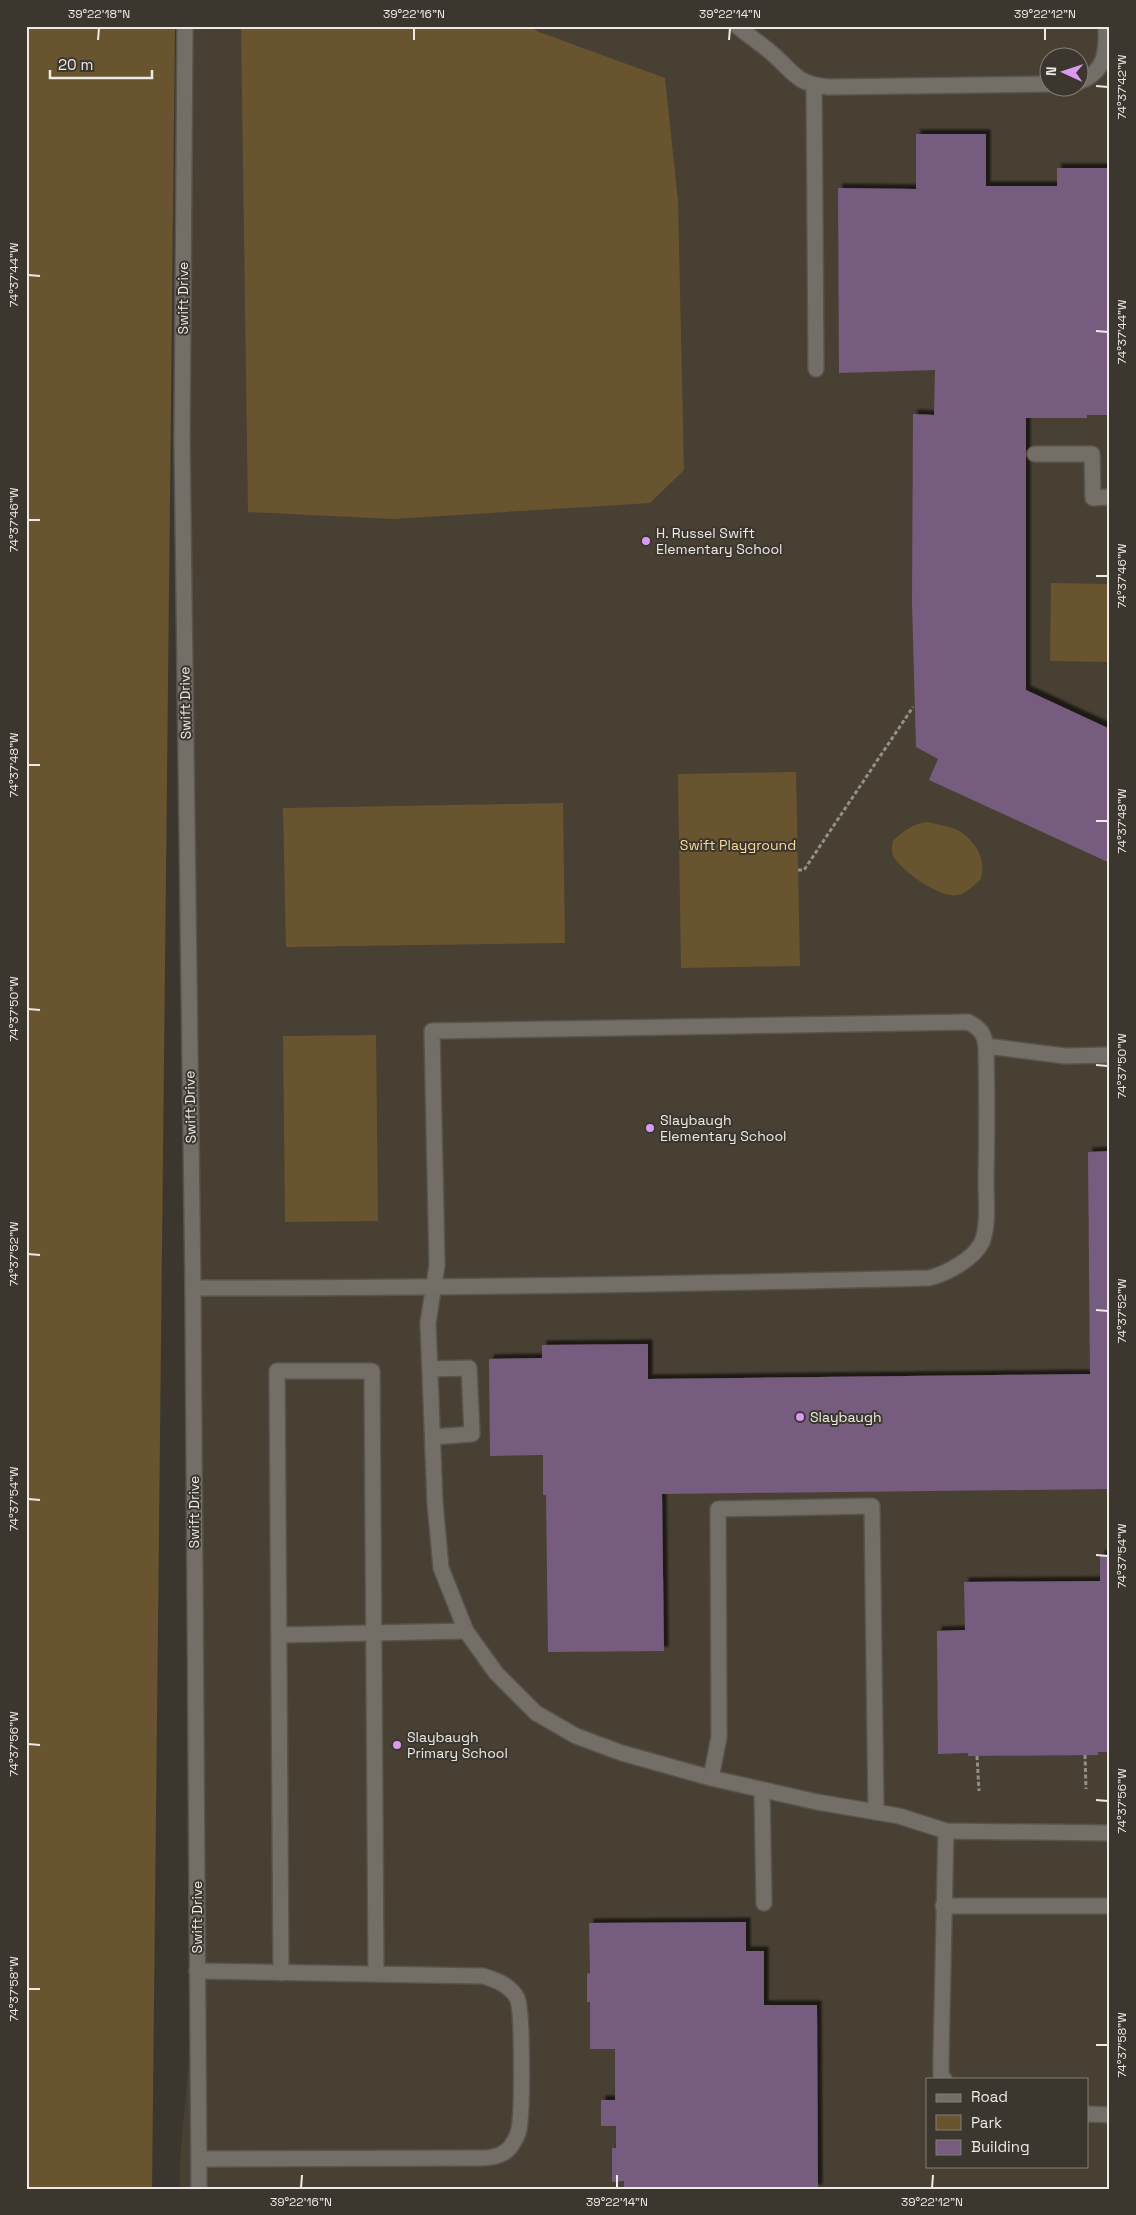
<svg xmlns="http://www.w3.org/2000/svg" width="1136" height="2215" font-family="'Space Grotesk',sans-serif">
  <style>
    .built { fill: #484033; fill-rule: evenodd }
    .green { fill: #68542f }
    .building { fill: #765d7f; filter: url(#shadow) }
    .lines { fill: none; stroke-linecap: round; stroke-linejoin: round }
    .minor-casing { stroke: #57534d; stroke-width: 18 }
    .path { stroke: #93908a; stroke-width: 3; stroke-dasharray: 4 2.5; stroke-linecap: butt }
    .minor { stroke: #736e66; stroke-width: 15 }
    .ticks { fill: none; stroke: #edeae6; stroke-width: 2 }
    .poi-dot { fill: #dc99f4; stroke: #3b372f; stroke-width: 2 }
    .labels { text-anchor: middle; stroke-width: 4; stroke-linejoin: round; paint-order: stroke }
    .street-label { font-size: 14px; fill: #edeae6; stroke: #3b372f }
    .poi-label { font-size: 14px; fill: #edeae6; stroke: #3b372f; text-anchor: start }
    .park-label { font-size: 14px; fill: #fcd998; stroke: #3b372f }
    .neatline { fill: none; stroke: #edeae6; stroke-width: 2 }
    .ticks-label { font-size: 12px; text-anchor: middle; fill: #edeae6 }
  </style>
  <defs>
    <filter id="shadow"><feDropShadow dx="4.5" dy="-4.5" stdDeviation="1" flood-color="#0009"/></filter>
  </defs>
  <rect width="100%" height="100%" fill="#3b372f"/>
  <path class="built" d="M185,26H1110V2189H180V2159L197,1971ZM1048,58H1078V88H1048ZM927,2079H1087V2166H927Z"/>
  <g class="green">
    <path d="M26,26H175L152,2189H26Z"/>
    <path d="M241,26H529L539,32L665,78L678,201L684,470L650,503L393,519L248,512Z"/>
    <path d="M1051,583L1110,584V662L1050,661Z"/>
    <path d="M796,772L800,966L681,968L678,774Z"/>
    <path d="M563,803L565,943L286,947L283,808Z"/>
    <path d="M928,822C938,825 952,826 961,832C977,843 986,861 981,879C974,885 967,893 958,895C941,899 901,871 893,856C891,851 892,846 893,841C903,831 914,823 928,822Z"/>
    <path d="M376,1035L378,1221L285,1222L283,1036Z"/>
  </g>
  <g class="building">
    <path d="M916,134H986V186H1057V168H1110V415H1087V418H1026V690L1110,729V863L929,780L938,759L916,747L912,603L913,414L934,415L935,370L839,373L838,188L916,189Z"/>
    <path d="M1110,1151V1489L662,1494L664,1651L548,1652L546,1495H543V1455L490,1456L489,1359L542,1358V1345L648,1344V1379L1090,1374L1088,1152Z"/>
    <path d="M1100,1555H1110V1752H1098V1755L968,1756V1753L938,1754L937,1631L965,1630L964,1582L1100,1581Z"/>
    <path d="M746,1922V1951H764V2005H817L818,2189H624V2181L612,2182V2148H616V2126H601V2100H615V2049H590V2002H587V1974L590,1973L589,1923Z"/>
  </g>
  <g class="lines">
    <g class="minor-casing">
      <g id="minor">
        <path d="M185,26L182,440L193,1288L199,2189"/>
        <path d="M737,26C749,36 763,45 775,56C796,75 796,83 828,87L1048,84"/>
        <path d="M1078,82C1106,72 1107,52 1106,26"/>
        <path d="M814,85L816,369"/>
        <path d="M1035,454H1092L1093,498L1110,497"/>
        <path d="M986,1046L1065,1056L1110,1055"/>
        <path d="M193,1288C438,1288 684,1284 929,1278C946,1274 974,1259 982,1242C989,1224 986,1200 986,1181C987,1136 987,1091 986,1046C984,1033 980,1028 968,1022L432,1031L437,1265L428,1323L435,1503L441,1568L466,1631L496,1673L536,1713L576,1736L622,1753L711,1778L817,1802L876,1812"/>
        <path d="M430,1369L469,1368L472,1434L433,1437"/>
        <path d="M280,1635L466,1631"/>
        <path d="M711,1778L719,1737L718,1509L872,1506L876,1812L899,1816L946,1831L1110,1833"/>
        <path d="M762,1791L764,1903"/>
        <path d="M943,1906H1110"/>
        <path d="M197,1971L483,1976C496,1980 510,1985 517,1998C523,2009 522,2104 520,2121C520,2128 517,2137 513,2143C507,2155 493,2158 480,2158L199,2159"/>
        <path d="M281,1973L277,1371H372L376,1974"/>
        <path d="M944,2079L941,2075V2056L946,1831"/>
        <path d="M1087,2114L1110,2115"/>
      </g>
    </g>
    <g class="path">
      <path d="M798,870H804L913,707"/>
      <path d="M1085,1755L1086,1789"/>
      <path d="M977,1756L979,1791"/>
    </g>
    <use href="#minor" class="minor"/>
  </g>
  <path class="ticks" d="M98,40L99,28M414,40V28M729,40L730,28M1045,40V28M1096,86L1108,87M28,275L40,276M1096,331L1108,332M28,520H40M1096,576H1108M28,765H40M1096,821H1108M28,1009L40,1010M1096,1065L1108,1066M28,1254L40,1255M1096,1310L1108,1311M28,1499L40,1500M1096,1555L1108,1556M28,1744L40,1745M1096,1800L1108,1801M28,1989H40M1096,2045H1108M301,2188L302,2175M617,2188V2175M932,2188L933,2175"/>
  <g class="poi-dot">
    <circle cx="646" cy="541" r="5"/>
    <circle cx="650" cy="1128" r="5"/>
    <circle cx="800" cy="1417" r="5"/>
    <circle cx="397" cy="1745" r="5"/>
  </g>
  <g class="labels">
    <g class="street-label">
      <text transform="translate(183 298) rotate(-90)" y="5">Swift Drive</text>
      <text transform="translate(185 703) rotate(-91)" y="5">Swift Drive</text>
      <text transform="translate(190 1107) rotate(-91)" y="5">Swift Drive</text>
      <text transform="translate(194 1512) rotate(-90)" y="5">Swift Drive</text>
      <text transform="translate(197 1917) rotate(-90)" y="5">Swift Drive</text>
    </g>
    <g class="poi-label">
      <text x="656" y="538">H. Russel Swift<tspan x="656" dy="16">Elementary School</tspan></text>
      <text x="660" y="1125">Slaybaugh<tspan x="660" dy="16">Elementary School</tspan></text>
      <text x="810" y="1422">Slaybaugh</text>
      <text x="407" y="1742">Slaybaugh<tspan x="407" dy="16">Primary School</tspan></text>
    </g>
    <g class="park-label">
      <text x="738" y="850">Swift Playground</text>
    </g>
  </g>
  <rect width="1136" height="2215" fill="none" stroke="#3b372f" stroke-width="55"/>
  <rect x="926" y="2078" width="162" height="90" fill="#3b372f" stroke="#827f78"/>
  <rect x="936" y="2094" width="25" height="8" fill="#736e66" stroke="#827f78"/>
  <text x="971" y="2102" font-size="15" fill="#edeae6">Road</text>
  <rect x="936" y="2115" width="25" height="15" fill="#68542f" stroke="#827f78"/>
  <text x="971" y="2128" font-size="15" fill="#edeae6">Park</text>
  <rect x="936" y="2140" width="25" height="15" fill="#765d7f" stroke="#827f78"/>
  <text x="971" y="2152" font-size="15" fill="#edeae6">Building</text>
  <g transform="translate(1064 72) rotate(273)"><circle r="24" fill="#3b372f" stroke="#827f78"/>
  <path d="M0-4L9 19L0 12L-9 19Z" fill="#dc99f4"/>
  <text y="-8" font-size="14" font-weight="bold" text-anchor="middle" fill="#edeae6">N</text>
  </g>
  <path d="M50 70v8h102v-8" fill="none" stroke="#edeae6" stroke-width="2.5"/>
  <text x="58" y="70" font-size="15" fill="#edeae6" stroke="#3b372f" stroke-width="4" paint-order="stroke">20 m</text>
  <rect x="28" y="28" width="1080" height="2160" class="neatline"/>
  <g class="ticks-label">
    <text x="99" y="18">39°22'18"N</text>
    <text x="414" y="18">39°22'16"N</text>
    <text x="730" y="18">39°22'14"N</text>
    <text x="1045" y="18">39°22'12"N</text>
    <text transform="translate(1122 87) rotate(-90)" y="4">74°37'42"W</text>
    <text transform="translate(14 275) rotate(-90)" y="4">74°37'44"W</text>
    <text transform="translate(1122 332) rotate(-90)" y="4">74°37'44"W</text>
    <text transform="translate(14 520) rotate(-90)" y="4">74°37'46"W</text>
    <text transform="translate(1122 576) rotate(-90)" y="4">74°37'46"W</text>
    <text transform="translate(14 765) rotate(-90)" y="4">74°37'48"W</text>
    <text transform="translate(1122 821) rotate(-90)" y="4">74°37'48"W</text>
    <text transform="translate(14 1009) rotate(-90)" y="4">74°37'50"W</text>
    <text transform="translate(1122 1066) rotate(-90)" y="4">74°37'50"W</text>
    <text transform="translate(14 1254) rotate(-90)" y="4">74°37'52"W</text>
    <text transform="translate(1122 1311) rotate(-90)" y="4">74°37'52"W</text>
    <text transform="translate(14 1499) rotate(-90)" y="4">74°37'54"W</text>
    <text transform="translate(1122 1556) rotate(-90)" y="4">74°37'54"W</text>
    <text transform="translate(14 1744) rotate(-90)" y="4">74°37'56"W</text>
    <text transform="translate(1122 1801) rotate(-90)" y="4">74°37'56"W</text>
    <text transform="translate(14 1989) rotate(-90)" y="4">74°37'58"W</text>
    <text transform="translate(1122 2045) rotate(-90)" y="4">74°37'58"W</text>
    <text x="301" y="2206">39°22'16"N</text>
    <text x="617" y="2206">39°22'14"N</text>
    <text x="932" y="2206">39°22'12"N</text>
  </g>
</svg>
